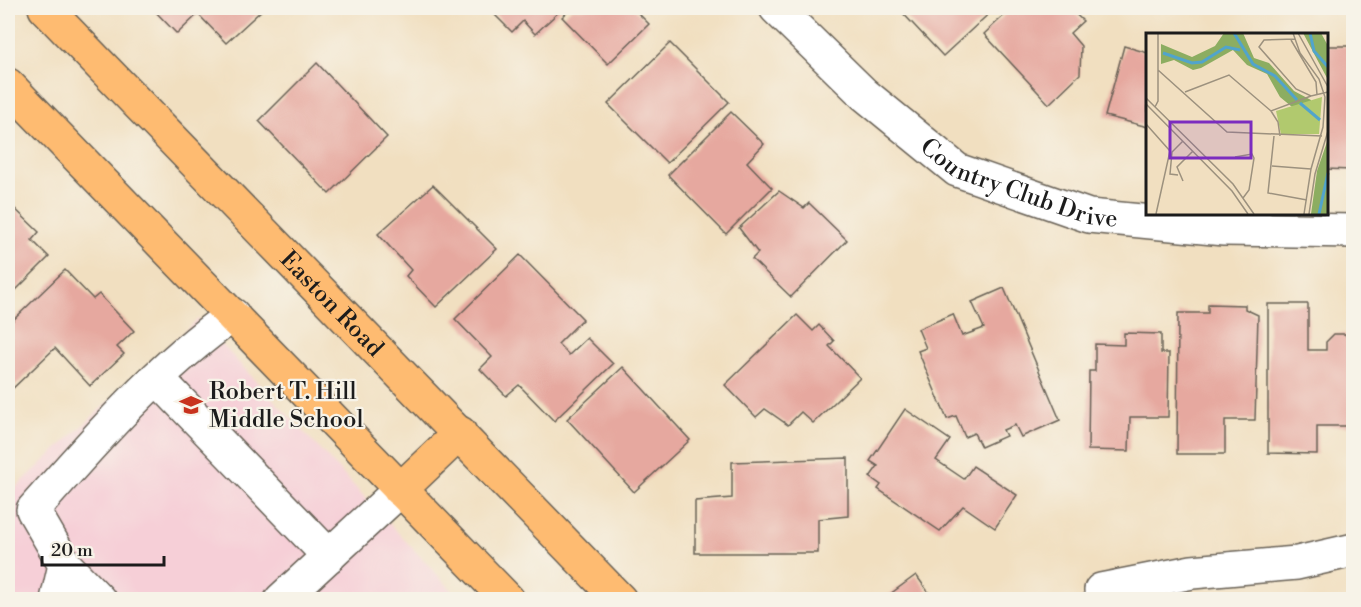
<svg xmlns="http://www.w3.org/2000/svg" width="1361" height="607" font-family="'Libre Bodoni',serif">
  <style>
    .built { fill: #f6cfd7 }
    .building { fill: #e6a89f }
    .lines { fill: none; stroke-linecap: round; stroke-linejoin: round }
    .minor-casing { stroke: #676055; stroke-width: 36 }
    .major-casing { stroke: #676055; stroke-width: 36 }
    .minor { stroke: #fff; stroke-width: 33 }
    .major { stroke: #febb71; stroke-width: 33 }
    .labels { text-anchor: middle; stroke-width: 4.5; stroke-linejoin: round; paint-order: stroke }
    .street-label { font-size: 24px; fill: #1c1c1c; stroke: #f7f3e8 }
    .poi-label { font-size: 24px; fill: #1c1c1c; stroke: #f7f3e8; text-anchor: start }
    .inset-river { fill: none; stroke: #51a4cc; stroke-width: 3 }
    .inset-road { fill: none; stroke: #9c917e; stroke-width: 1.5 }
    .view { fill: #7b2cbf; fill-opacity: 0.15; stroke: #7b2cbf; stroke-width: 3 }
    .inset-edge { fill: none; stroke: #1c1c1c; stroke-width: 3 }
  </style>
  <rect width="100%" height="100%" fill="#f7f3e8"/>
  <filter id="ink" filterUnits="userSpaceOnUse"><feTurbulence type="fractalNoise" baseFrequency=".0167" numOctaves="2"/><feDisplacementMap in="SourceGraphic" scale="12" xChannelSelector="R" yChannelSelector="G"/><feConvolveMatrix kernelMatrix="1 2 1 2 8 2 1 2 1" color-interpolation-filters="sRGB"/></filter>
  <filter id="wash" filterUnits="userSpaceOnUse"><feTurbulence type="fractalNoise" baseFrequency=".008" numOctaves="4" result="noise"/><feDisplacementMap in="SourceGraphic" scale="24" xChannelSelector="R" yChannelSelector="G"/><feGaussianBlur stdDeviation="1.35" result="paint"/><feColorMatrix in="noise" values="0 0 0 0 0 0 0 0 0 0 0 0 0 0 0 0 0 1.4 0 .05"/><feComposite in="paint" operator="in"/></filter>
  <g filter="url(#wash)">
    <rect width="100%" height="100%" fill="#f1dfc0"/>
    <path class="built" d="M198,319L460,599L8,600V508L12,491Z"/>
    <g id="blocks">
      <g class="building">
        <path d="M152,8H264L226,43L198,14L177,34Z"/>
        <path d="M488,8H563L535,34L523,21L512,32Z"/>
        <path d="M572,8H633L649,24L608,64L562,17Z"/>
        <path d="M898,8H995L943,56Z"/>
        <path d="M1012,8H1069L1083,21L1070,33L1081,46L1080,74L1049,104L984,34Z"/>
        <path d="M670,43L729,102L667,163L608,104Z"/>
        <path d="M1124,46L1148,53V127L1105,116Z"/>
        <path d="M1326,46H1354L1352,170L1326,169Z"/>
        <path d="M317,63L387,137L329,194L259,121Z"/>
        <path d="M731,112L764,144L747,162L772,188L726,234L668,175Z"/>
        <path d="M433,185L497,249L436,307L406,276L411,270L378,234Z"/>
        <path d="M779,191L804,208L809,203L847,240L791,297L752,259L758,253L739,228Z"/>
        <path d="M9,203L39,232L32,240L49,257L8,298Z"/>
        <path d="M520,255L583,319L558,344L569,355L587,338L613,364L554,421L519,385L506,396L480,369L492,357L455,319Z"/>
        <path d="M65,270L93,299L99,294L134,331L117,347L124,354L90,386L55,348L10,391L8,388V325Z"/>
        <path d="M1004,288L1060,420L1021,437L1015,425L1003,430L1006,436L981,447L974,433L965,437L956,416L947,419L918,351L926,348L918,329L953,314L962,336L984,328L972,302Z"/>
        <path d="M1208,304L1245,305V309L1258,315L1255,420H1225V454H1177L1178,313H1208Z"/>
        <path d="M1268,304H1308V350H1326V342L1334,334H1345L1354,347V426H1317V454L1268,453Z"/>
        <path d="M797,315L813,331L819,325L834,341L829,346L860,378L813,423L801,412L788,425L765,409L756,417L725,385Z"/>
        <path d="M1124,333L1161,334V353H1169L1168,417H1130L1129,451L1088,450L1089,371H1095V344L1124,345Z"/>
        <path d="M623,367L690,440L634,492L567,419Z"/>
        <path d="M905,409L950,440L936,460L964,479L973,466L1017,495L995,528L963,506L940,531L878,489L881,485L870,477L878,466L870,461Z"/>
        <path d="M848,458V516L818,519V553H695V501L732,498V462Z"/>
        <path d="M916,575L934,600H882Z"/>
      </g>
    </g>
  </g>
  <g filter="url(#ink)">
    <use href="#blocks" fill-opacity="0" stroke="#676055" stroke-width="1.5"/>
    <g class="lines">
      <g class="minor-casing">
        <g id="minor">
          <path id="s1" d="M776,8L864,94L957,170L1089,216L1224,229L1354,231"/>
          <path d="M158,379L329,556"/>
          <path d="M65,565L99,600"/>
          <path d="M1101,590L1192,572L1297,563L1354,550"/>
          <path d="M57,600L65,565L33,510C91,444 161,364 233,315"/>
          <path d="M281,600L400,490"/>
        </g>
      </g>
      <g class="major-casing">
        <g id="major">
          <path id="s2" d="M45,8L620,600"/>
          <path d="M8,85L508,600"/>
          <path d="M400,490L460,433"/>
        </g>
      </g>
      <use href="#minor" class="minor"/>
      <use href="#major" class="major"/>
    </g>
  </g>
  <defs>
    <g id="school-bare" transform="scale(1.8)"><path d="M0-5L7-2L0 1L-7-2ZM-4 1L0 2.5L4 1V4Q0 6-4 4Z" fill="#c8321e" stroke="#f7f3e8" stroke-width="2.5" paint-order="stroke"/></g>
  </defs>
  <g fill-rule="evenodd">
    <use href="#school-bare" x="191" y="405"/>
  </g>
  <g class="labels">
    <g class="street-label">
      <text dy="8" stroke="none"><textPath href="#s1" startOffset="306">Country Club Drive</textPath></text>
      <text dy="8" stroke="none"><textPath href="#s2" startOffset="412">Easton Road</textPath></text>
    </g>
    <g class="poi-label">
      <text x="209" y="399">Robert T. Hill<tspan x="209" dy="28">Middle School</tspan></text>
    </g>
  </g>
  <g transform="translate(1146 33)">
    <rect width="182" height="182" fill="#f1dfc0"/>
    <path d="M78,0H97L108,25L123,30L148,58L165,67L163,88L134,64L121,41L101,32L87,17L55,35L47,37L28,27L15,31V11L46,24L69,13ZM157,0H175L181,11V45ZM181,109V181H165L171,138Z" fill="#8cad61"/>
    <path d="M176,64L173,101H135L130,78Z" fill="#b1c96e"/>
    <path class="inset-river" d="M88,0L107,31L129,43L151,67M164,0L168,18L182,34M17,20L46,30L56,29L80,14L94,17M154,70L174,87M173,181L182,140"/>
    <path class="inset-road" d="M147,0L154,20L173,46L179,64L177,94L165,136L158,181M152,0L182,54M149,6L118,7L113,14L150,56L165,63L182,59M145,7L170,49L171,62M12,37L81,99L176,103M39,59L83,42L125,78L165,63M0,65L87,151L108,181M0,71L86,158L102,181M9,74L12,68V0M125,78L132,89L134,103M0,91L24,118L10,181M128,103L122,160L161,167M89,124L106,121L108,125L103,157L97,165M126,133L165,136M32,142L24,141L26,119L37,108M37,148L31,134L47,118M163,181L169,141L182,98"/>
    <path class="view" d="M24,89H105V125H24Z"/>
    <rect width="182" height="182" class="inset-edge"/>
  </g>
  <rect width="1361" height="607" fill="none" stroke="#f7f3e8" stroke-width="30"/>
  <path d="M42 556v9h122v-9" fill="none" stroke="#1c1c1c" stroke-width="3"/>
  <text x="51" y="556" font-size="18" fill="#1c1c1c" stroke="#f7f3e8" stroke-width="4.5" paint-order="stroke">20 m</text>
</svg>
